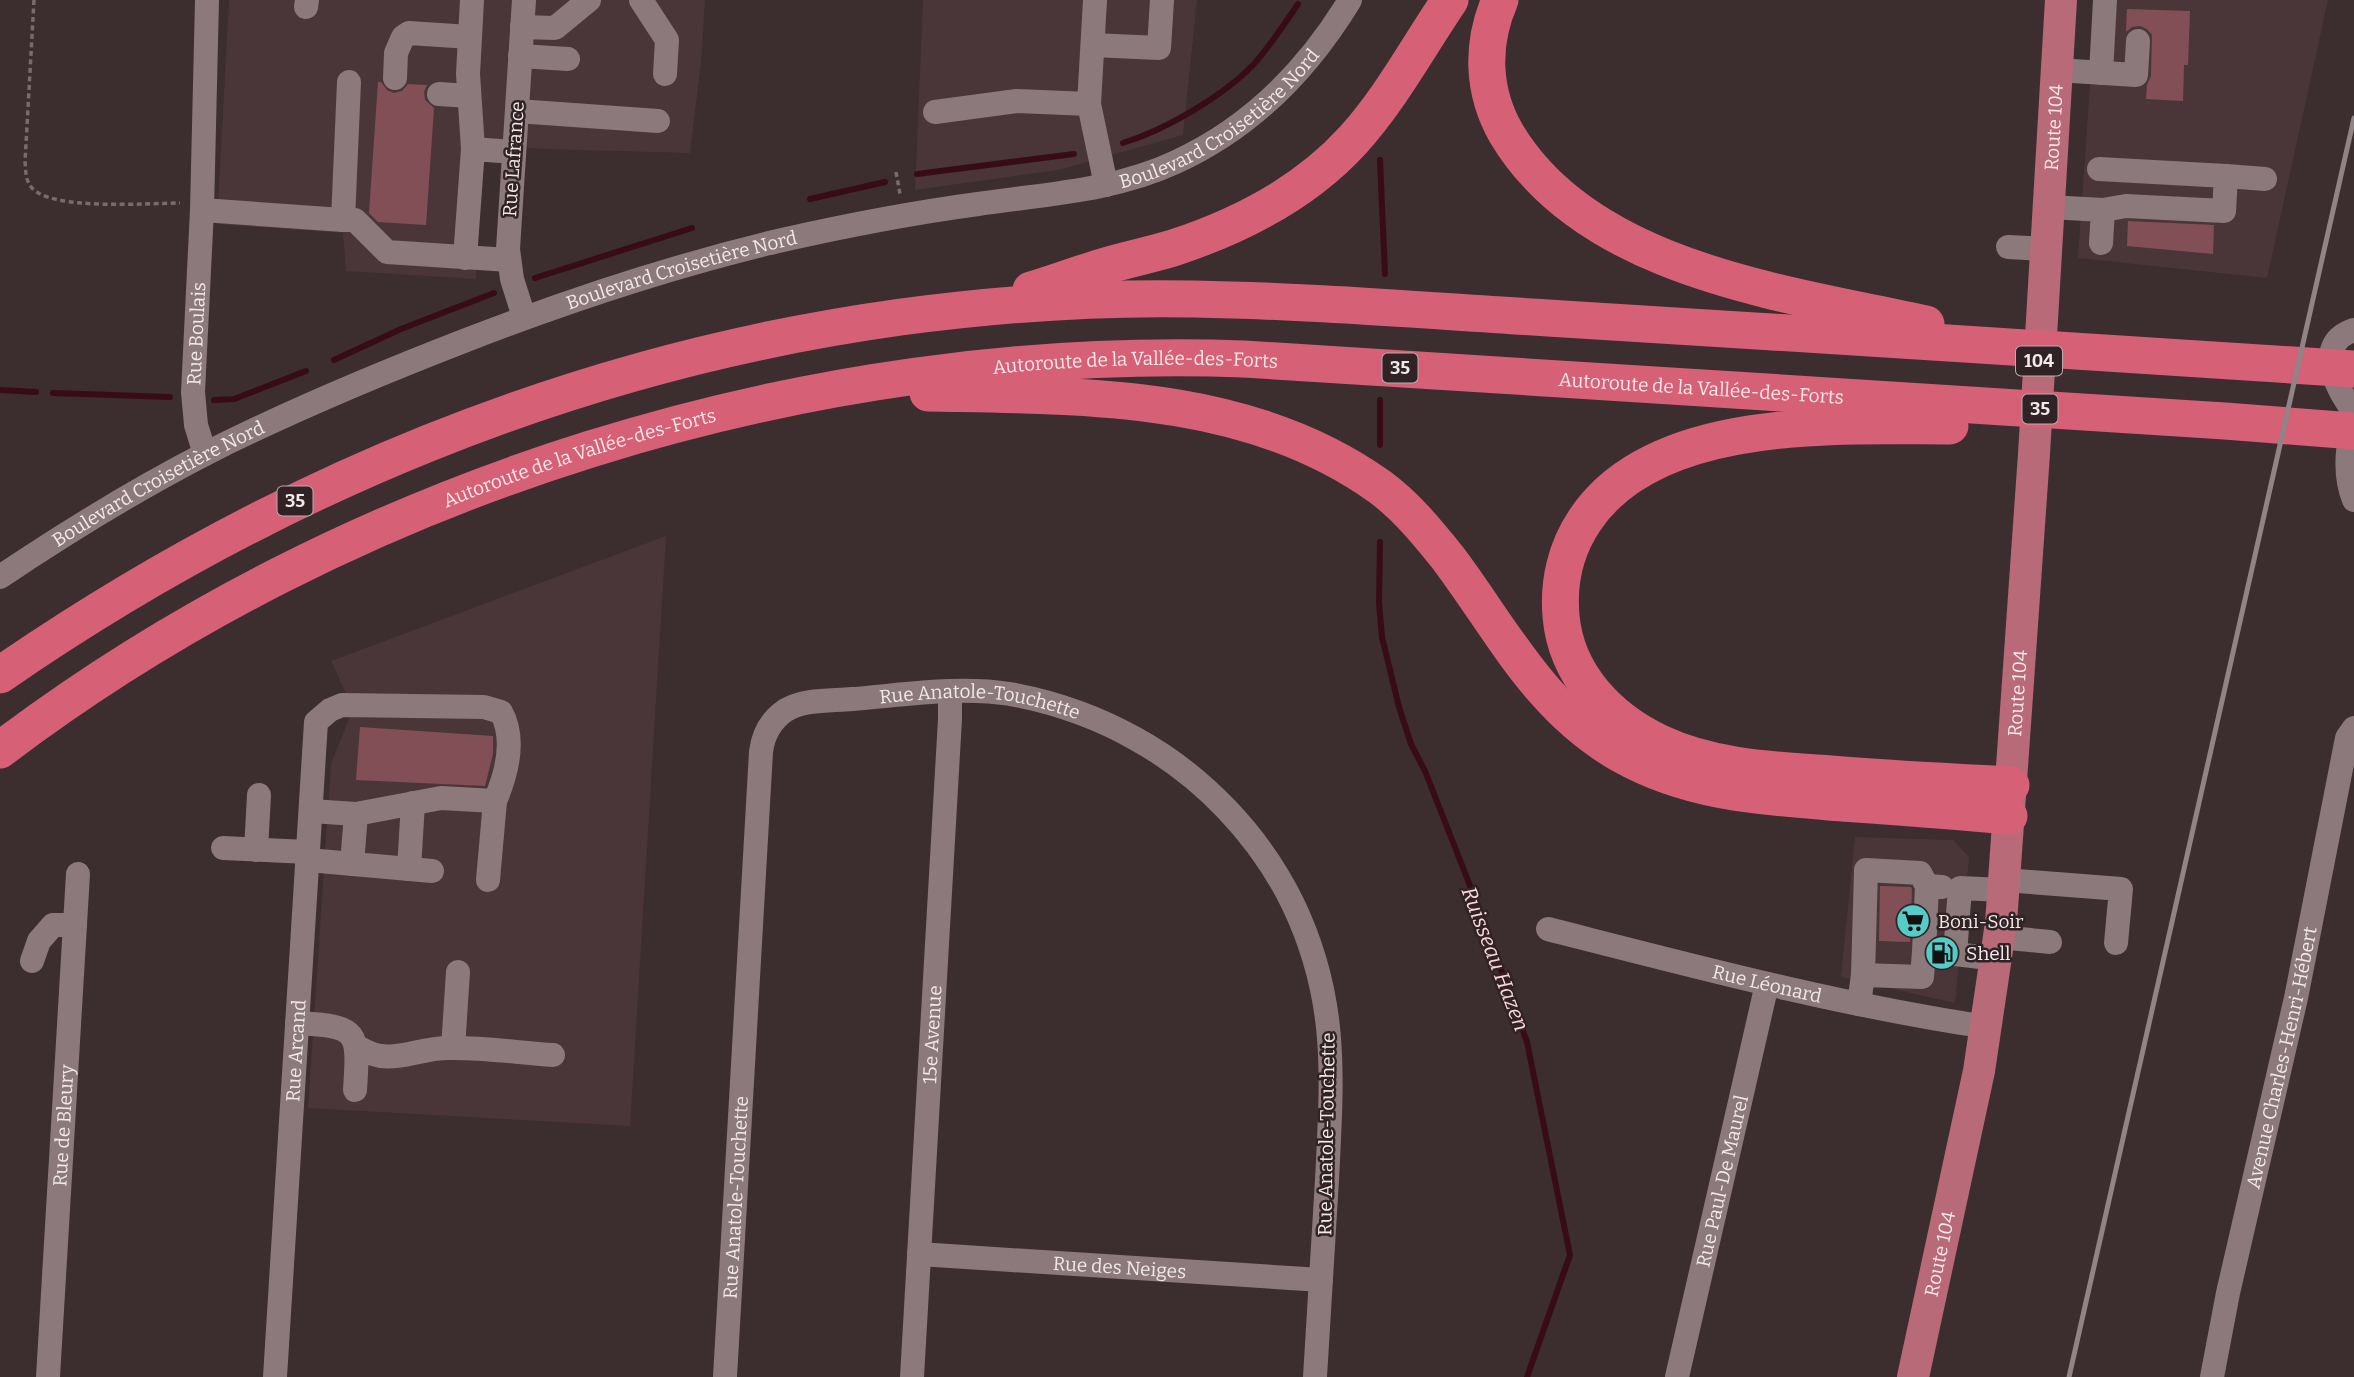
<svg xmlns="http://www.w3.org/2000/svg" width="2354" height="1377" font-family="Bitter,serif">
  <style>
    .built { fill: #4a3638 }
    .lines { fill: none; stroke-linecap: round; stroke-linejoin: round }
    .stream { stroke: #380c16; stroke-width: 6 }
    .building { fill: #834f56 }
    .path { stroke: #786b6d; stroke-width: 3.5; stroke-dasharray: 5 3.5; stroke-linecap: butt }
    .minor { stroke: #8b797b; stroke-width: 24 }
    .major { stroke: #b86a78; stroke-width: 32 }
    .highway { stroke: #d66076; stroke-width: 37 }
    .rail { stroke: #908486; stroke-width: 5 }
    .labels { text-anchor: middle; stroke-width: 5; stroke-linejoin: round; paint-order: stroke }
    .shield { fill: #312325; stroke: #b7adae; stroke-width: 2 }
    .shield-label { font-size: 18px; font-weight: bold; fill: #f1e8e9 }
    .street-label { font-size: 19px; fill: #f1e8e9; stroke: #312325 }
    .poi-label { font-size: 19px; fill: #f1e8e9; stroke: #312325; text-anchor: start }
    .water-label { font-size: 21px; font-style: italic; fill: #fcd8dc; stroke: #312325 }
  </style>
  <rect width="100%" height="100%" fill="#3c2d2f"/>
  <g class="built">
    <path d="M229,0H705L701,63L690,153L545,149L482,144L476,279L346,271L343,233L217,224Z"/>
    <path d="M923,0H1197L1183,135L1058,170L915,190Z"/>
    <path d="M2096,0H2328L2267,278L2078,258Z"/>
    <path d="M666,536L630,1126L308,1108L331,764L353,709L331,661Z"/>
    <path d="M1855,837L1953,840L1969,857L1955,1003L1841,977Z"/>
  </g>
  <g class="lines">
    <g class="stream">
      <path d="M1123,143C1165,130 1222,97 1253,65C1270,46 1284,25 1298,4"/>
      <path d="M1380,160L1385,274"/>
      <path d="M917,174L1074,154"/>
      <path d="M810,199L885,182"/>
      <path d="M535,278L692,228"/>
      <path d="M334,360L401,329L494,293"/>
      <path d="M0,390L36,392"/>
      <path d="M53,393L170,397"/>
      <path d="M214,400L234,399L306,371"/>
      <path d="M1380,445V400"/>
      <path d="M1380,542L1379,603L1382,637L1399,707L1411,744L1425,771L1478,906L1527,1042L1570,1255L1527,1377"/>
    </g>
  </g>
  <g class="building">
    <path d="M2127,9L2190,11L2188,65H2184L2183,101L2146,99L2147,85L2151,76L2152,35L2147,29L2140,26L2132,27L2126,32Z"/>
    <path d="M378,82H381L387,90L394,93L402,91L408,84L427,85L424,92L425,100L434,108L426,225L378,222L369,213Z"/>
    <path d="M2128,221L2214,225L2213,254L2127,246Z"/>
    <path d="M360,727L493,736V754L485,786L356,780Z"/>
    <path d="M1880,886L1911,887L1912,889L1910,942L1879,941Z"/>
  </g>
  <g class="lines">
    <g class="path">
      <path d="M34,0L25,162C26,171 25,180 32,188C52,211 148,203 180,203"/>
      <path d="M896,172L900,194"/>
    </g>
    <g class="minor">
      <path d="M472,0L468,74L473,149"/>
      <path d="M524,0L508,249L512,279L524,317"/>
      <path d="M641,0L667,40L665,74"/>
      <path d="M306,7L307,0"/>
      <path d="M522,27L555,28L589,0"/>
      <path d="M1093,45L1159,48L1162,0"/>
      <path d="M520,56L568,59"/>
      <path d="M2057,70L2136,75L2138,41"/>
      <path d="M2101,73L2105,0"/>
      <path d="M395,78L396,53L403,37L409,33L470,37"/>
      <path d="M349,82L343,220H355L387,252L509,260"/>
      <path d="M439,94L469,96"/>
      <path d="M1089,104L1095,0"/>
      <path d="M517,111L658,121"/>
      <path d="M935,112L1017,101L1089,104L1106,185"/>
      <path d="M2099,169L2226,176L2224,211L2126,206L2103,210"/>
      <path d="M2226,176L2265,179"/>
      <path d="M2049,207L2103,210L2101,243"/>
      <path d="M202,210L343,220"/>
      <path d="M2008,247L2046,249"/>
      <path d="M465,258L473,149L514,152"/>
      <path d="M2354,412C2337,389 2312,344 2354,330"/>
      <path d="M2353,418C2348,446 2343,473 2354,500"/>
      <path id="s1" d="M205,454L196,425L193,392L202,210L207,0"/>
      <path id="s2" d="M0,577C67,532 135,490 207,453C292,410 381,373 469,339C570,300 673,266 778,241C844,226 911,213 978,204C1045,194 1114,191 1176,162C1252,127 1307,71 1350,0"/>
      <path d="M311,811L356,814L352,864"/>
      <path d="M223,848L308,852"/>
      <path d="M256,850L259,795"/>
      <path d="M308,860L432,871"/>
      <path d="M409,869L413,803"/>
      <path d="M488,880L495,801"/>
      <path d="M2004,880L2121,889L2116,943"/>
      <path d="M1942,887L1927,886L1924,952L1955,954"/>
      <path id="s3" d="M1548,929C1693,966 1839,1005 1987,1027"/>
      <path d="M1999,937L2050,942"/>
      <path d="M1997,959L1955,954L1960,888L2003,890"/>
      <path d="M32,961L39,941L53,925H75"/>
      <path d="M1863,975L1922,977L1924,952"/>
      <path d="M1859,1004L1863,975L1866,870L1920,873L1927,886"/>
      <path d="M297,1023C359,1026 359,1031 355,1090"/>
      <path d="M358,1047C390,1068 414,1048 448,1048C483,1047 519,1053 553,1055"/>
      <path d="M453,1048L458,972"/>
      <path id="s4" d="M919,1254L1321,1280"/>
      <path id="s5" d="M48,1377L78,874"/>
      <path id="s6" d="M275,1377L316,722L330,710L342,705L484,707L501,712C516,739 507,773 495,801L441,798L356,814"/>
      <path id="s7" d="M725,1377L761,752C763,735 771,720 786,710C805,699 831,701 852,699C904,695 958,686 1010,694C1054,702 1097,717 1136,739C1203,776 1260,836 1293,904C1339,1000 1332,1078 1327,1180C1323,1246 1319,1311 1315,1377"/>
      <path id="s8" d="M912,1377L950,719V692"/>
      <path id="s9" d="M1677,1377L1767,984"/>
      <path id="s10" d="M2212,1377L2228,1293L2296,998L2347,738L2354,728"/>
    </g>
    <path class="major" id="s11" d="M1913,1377L1979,1071L2001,923L2034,454L2061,0"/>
    <g class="highway">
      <path d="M1500,0C1481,44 1482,91 1506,133C1587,270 1785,293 1926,324"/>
      <path d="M1031,290C1055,283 1078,274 1102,267C1125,260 1150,255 1173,248C1240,226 1306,192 1353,140C1391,98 1418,47 1450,0"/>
      <path d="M928,393C1083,396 1248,392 1380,487C1406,506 1428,533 1448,558C1503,631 1539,708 1622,755C1691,794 1766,797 1843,803C1898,807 1954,811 2009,816"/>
      <path d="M1950,426C1839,426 1655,415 1585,520C1566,548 1558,582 1561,616C1566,675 1609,719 1660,743C1713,768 1774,770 1831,774C1891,779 1951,782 2011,785"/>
      <path d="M0,675C271,488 574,362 901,317C998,304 1096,297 1194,299C1312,301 1430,311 1548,318C1817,334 2085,352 2354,369"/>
      <path id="s12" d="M0,750C348,486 808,343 1244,359L2225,421L2354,431"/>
    </g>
    <path class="rail" d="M2069,1377L2354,118"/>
  </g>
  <defs>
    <g id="supermarket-disc" transform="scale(1.75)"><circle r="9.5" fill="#54cdc8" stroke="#312325"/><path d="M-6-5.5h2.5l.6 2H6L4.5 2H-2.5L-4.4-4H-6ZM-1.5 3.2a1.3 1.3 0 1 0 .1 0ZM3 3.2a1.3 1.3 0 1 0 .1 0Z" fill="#111"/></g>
    <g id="fuel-disc" transform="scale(1.75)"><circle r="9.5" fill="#54cdc8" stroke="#312325"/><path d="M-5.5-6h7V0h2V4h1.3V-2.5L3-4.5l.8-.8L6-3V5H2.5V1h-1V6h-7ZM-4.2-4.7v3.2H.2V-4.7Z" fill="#111"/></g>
  </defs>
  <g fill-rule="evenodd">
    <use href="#supermarket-disc" x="1913" y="921"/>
    <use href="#fuel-disc" x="1942" y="953"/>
  </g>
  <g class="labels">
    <g class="shield">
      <rect x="2016" y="346.5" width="46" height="29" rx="5"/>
      <rect x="1382.5" y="353.5" width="35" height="29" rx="5"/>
      <rect x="2022.5" y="394.5" width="35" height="29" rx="5"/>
      <rect x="277.5" y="486.5" width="35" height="29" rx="5"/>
    </g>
    <g class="shield-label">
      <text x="2039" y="367">104</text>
      <text x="1400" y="374">35</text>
      <text x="2040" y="415">35</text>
      <text x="295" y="507">35</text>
    </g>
    <g class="street-label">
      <text dy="7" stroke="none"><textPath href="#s2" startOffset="1318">Boulevard Croisetière Nord</textPath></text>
      <text dy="7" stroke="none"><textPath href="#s11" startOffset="1260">Route 104</textPath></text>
      <text transform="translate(513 159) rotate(-86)" y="7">Rue Lafrance</text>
      <text dy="7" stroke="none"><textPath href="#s2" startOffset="751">Boulevard Croisetière Nord</textPath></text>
      <text dy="7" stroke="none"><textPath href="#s1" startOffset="122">Rue Boulais</textPath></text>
      <text dy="7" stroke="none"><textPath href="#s12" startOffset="1220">Autoroute de la Vallée-des-Forts</textPath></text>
      <text dy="7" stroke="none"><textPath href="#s12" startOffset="1787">Autoroute de la Vallée-des-Forts</textPath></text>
      <text dy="7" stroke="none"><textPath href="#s12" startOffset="653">Autoroute de la Vallée-des-Forts</textPath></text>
      <text dy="7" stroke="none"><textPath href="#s2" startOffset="184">Boulevard Croisetière Nord</textPath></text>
      <text dy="7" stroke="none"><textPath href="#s11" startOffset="693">Route 104</textPath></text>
      <text dy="7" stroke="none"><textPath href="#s7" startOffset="873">Rue Anatole-Touchette</textPath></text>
      <text dy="7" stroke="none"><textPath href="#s3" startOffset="226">Rue Léonard</textPath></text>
      <text dy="7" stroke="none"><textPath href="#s8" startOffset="343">15e Avenue</textPath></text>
      <text dy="7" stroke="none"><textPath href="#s6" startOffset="327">Rue Arcand</textPath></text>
      <text dy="7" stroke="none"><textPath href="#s10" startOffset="327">Avenue Charles-Henri-Hébert</textPath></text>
      <text dy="7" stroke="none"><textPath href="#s5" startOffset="252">Rue de Bleury</textPath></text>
      <text transform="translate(1326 1134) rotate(-89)" y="7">Rue Anatole-Touchette</text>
      <text dy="7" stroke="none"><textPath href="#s9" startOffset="201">Rue Paul-De Maurel</textPath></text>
      <text dy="7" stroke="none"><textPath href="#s7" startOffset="180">Rue Anatole-Touchette</textPath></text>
      <text dy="7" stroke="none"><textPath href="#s11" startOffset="126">Route 104</textPath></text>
      <text dy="7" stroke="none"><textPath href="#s4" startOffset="201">Rue des Neiges</textPath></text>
    </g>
    <g class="poi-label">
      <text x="1938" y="928">Boni-Soir</text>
      <text x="1966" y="960">Shell</text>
    </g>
    <g class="water-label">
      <text transform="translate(1495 959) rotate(69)" y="7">Ruisseau Hazen</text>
    </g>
  </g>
</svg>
